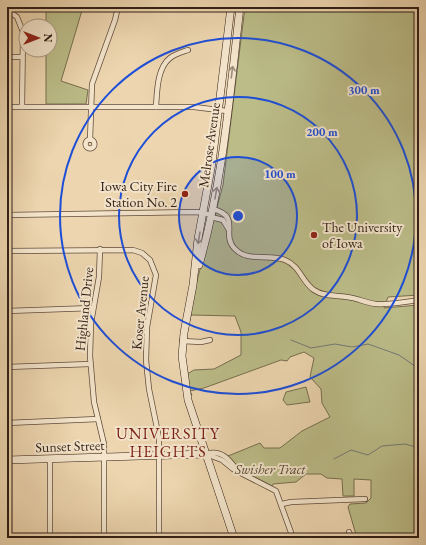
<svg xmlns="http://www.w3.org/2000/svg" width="426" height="545" font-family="'EB Garamond',serif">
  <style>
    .green { fill: #bbbc88; stroke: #766e4f }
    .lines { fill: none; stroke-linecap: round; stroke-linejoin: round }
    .stream { stroke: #737977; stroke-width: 1 }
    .street-casing { stroke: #604c3c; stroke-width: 6 }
    .secondary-casing { stroke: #311f16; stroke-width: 8 }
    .street { stroke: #f3e4cb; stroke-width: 4.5 }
    .secondary { stroke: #f3e4cb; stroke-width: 7 }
    .oneway { stroke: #9c8b7a }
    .ring { fill: none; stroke: #1d4ed8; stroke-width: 2 }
    .poi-dot { fill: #8f2418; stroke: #f3e4cb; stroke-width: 1.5 }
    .labels { text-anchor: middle; stroke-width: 4; stroke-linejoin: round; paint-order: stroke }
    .street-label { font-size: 14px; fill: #311f16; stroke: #f3e4cb }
    .poi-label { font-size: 14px; fill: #311f16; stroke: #f3e4cb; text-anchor: end }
    .park-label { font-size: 14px; font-style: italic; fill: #544632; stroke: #f3e4cb }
    .quarter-label { font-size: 16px; letter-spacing: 1px; fill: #7a1f14; stroke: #f3e4cb }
    .centre { fill: #1d4ed8; stroke: #f3e4cb; stroke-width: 2 }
    .ring-label { font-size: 12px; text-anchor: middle; font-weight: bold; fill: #1d4ed8; stroke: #f3e4cb; stroke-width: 4; stroke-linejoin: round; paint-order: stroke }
  </style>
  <rect width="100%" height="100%" fill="#ecd5af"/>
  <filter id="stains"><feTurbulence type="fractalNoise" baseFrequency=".005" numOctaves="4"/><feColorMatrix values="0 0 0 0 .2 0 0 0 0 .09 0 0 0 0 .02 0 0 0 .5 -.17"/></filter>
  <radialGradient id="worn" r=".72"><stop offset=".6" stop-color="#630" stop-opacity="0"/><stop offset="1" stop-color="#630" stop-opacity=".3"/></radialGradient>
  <g class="green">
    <path d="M46,7H83L61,81L88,90L86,104H46V50H50V26H46Z"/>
    <path d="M245,7H419V295L388,297L384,308L419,305V538H357L348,507L350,504L366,503L371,498V480L354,479V496H343L342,479L327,478L321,474H306L296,482L273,484L272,486L239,469L228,456L260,443L264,448H280L302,431L330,417L322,403L321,389L310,377L314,358L304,352L290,357L287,361L281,360L204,388L190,391L192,395L190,394L184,360L185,358L187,374L194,370L214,369L241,355V332L235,316L191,315L186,337L195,288L223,185Z"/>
    <path d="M306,387L310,402L287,405L283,400L286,392Z"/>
  </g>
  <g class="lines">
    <g class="stream">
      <path d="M291,340L311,348L335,344L352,347L368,344L399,355L419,369"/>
      <path d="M334,459L351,450L368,455L382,446L405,444L419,448"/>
    </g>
    <g class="street-casing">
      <g id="street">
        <path d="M7,10L17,17L23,32L22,107"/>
        <path d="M7,57H22"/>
        <path d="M7,107H194L227,111"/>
        <path d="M156,107C157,92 157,68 170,58C175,54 182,52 188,50"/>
        <circle cx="90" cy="144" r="4.5"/>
        <path d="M90,140L92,84L115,20L118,7"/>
        <path d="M213,209C242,217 220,234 235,249C249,263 269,253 285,260C300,266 302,282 314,290C324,297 336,295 347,297C357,298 366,303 376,304C390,305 405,302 419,300"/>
        <path d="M7,215L198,212L212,215"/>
        <path d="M211,217L223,220L229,230"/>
        <path d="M100,249L99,277L91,323L90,356L94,402L104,444V538"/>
        <path d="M7,251L133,250L142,253L150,260L156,275L147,327L146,360L149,389L159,438V538"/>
        <path d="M7,311L93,308"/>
        <path d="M182,341L201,342L210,340"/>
        <path d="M7,367L90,364"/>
        <path d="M7,423L98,419"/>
        <path d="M206,454L222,460L233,469L276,491L293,538"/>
        <path d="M206,454C221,449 229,459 237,470"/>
        <path d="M282,504L291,502L365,499"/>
        <path d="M349,532L351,538"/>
        <path d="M50,538V459"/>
      </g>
    </g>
    <g class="secondary-casing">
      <g id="secondary">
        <path d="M231,7L212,163L198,239L193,285L184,333L182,356L188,400L234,538"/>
        <path d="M199,265C223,182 230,93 240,7"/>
        <path d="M7,460L206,454"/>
      </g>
    </g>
    <use href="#street" class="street"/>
    <use href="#secondary" class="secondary"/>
  </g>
  <defs><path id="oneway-shaft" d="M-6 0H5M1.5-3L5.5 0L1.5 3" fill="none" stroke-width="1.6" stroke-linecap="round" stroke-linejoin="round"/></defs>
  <g class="oneway">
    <use href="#oneway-shaft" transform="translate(232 72) rotate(-83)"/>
    <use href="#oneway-shaft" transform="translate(216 193) rotate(-80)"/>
    <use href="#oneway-shaft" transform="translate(199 238) rotate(99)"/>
  </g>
  <circle cx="238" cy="216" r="59" fill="#1d4ed8" fill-opacity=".12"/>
  <g class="ring">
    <circle cx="238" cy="216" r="59"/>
    <circle cx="238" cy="216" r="119"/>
    <circle cx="238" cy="216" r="178"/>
  </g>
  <g class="poi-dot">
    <circle cx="185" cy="194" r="4"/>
    <circle cx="314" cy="235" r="4"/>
  </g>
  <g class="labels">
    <g class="street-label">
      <text transform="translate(209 145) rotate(-82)" y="5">Melrose Avenue</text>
      <text transform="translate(84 309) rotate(-84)" y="5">Highland Drive</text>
      <text transform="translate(140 313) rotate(-84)" y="5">Koser Avenue</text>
      <text transform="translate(70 446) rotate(-2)" y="5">Sunset Street</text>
    </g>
    <g class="poi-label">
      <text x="177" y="191">Iowa City Fire<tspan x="177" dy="16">Station No. 2</tspan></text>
      <text x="322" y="232" text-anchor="start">The University<tspan x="322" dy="16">of Iowa</tspan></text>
    </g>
    <g class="park-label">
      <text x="270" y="474">Swisher Tract</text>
    </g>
    <g class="quarter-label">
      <text x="168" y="439">UNIVERSITY<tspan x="168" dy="18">HEIGHTS</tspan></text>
    </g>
  </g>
  <circle cx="238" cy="216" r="6" class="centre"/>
  <g class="ring-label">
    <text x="364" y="94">300 m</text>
    <text x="322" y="136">200 m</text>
    <text x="280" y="178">100 m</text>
  </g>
  <rect width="426" height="545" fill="none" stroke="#ecd5af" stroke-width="24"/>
  <rect x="8" y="8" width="410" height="529" fill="none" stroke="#311f16" stroke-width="2"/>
  <rect x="12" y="12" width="402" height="521" fill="none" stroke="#311f16"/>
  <g transform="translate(38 38) rotate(90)"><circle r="19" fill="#f3e4cb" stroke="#a59583"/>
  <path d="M0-3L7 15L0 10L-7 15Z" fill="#8f2418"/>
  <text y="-6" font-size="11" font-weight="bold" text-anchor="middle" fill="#311f16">N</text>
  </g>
  <rect width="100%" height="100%" filter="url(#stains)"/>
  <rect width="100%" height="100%" fill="url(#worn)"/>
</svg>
